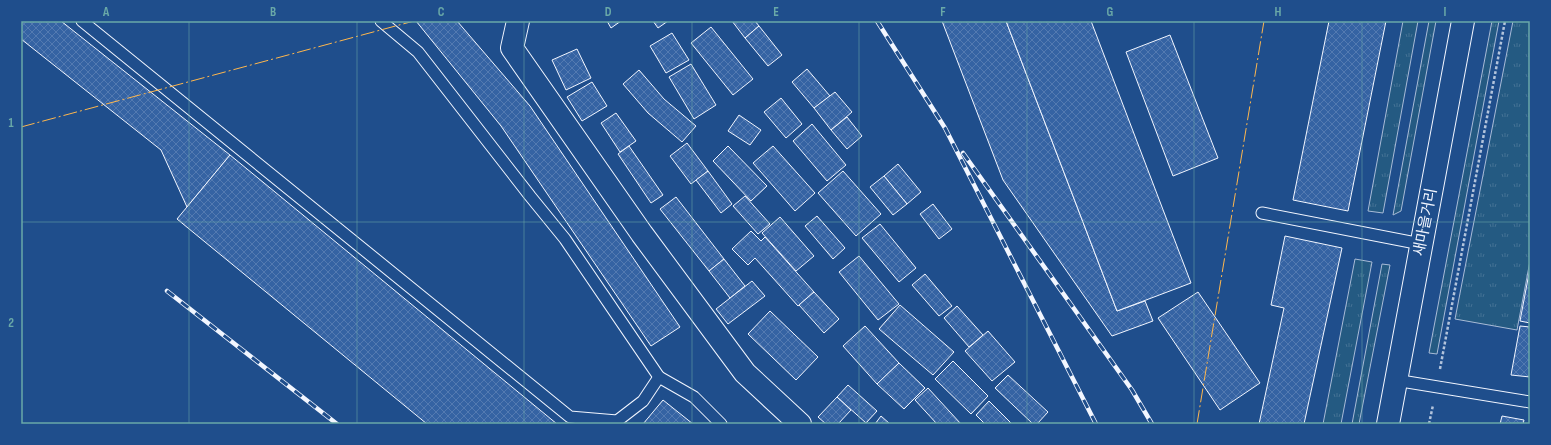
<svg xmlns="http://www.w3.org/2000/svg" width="1551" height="445" font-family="'Sofia Sans Condensed','Noto Sans KR',sans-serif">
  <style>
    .grass { fill: url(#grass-tufts); stroke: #a8bbd7 }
    .building { fill: url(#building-cross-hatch); stroke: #f2f6ff }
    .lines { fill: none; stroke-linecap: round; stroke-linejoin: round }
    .service-casing { stroke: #f2f6ff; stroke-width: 13 }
    .minor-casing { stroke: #f2f6ff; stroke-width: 24 }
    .secondary-casing { stroke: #f2f6ff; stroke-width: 24 }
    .path { stroke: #b3c4dc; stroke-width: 2.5; stroke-dasharray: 3 2; stroke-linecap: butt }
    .service { stroke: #1f4e8c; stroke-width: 11 }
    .minor { stroke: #1f4e8c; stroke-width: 22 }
    .secondary { stroke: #1f4e8c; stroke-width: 22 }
    .rail-casing { stroke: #f2f6ff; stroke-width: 4.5 }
    .rail { stroke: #1f4e8c; stroke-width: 3; stroke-dasharray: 9; stroke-linecap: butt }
    .power { stroke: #ffb74d; stroke-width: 1; stroke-dasharray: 14 3 2 3; stroke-linecap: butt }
    .grid { fill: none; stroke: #6aa9a8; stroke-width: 1; stroke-opacity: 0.55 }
    .labels { text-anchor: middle; stroke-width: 3; stroke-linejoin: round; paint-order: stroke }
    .street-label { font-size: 15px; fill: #f2f6ff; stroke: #1f4e8c }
    .neatline { fill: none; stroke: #6aa9a8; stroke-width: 1.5 }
    .grid-label { font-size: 13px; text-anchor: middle; font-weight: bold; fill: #6aa9a8 }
  </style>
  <defs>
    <pattern id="grass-tufts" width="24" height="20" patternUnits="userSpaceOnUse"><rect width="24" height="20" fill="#245a82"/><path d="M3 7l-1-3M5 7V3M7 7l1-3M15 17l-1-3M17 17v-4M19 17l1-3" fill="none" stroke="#447295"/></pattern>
    <pattern id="building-cross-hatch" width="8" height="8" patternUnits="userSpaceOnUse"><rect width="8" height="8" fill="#3563a3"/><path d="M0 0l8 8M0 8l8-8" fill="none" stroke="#537ab1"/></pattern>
  </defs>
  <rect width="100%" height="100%" fill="#1f4e8c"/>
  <g class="grass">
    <path d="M1403,21H1418L1383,213L1368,211Z"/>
    <path d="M1429,21H1436L1401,211L1393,215Z"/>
    <path d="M1492,21H1499L1437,354L1429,353Z"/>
    <path d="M1513,21H1530V261L1517,330L1455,319Z"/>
    <path d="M1355,259L1372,262L1341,424H1323Z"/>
    <path d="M1382,264L1390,265L1359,424H1352Z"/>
  </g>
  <g class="building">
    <path d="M21,21H61L230,155L187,207L161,150L21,39Z"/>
    <path d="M416,21H457L530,106L680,327L651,346L501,126Z"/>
    <path d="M607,21H621L611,28Z"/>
    <path d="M653,21H668L658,28Z"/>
    <path d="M732,21H755L759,26L745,38Z"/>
    <path d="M942,21H1006L1117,311L1145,301L1153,321L1112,336L1003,180Z"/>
    <path d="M1006,21H1091L1191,283L1117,311Z"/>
    <path d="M1329,21H1386L1348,211L1293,200Z"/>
    <path d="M759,26L782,55L768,66L745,38Z"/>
    <path d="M711,27L753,79L733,95L691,43Z"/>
    <path d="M672,33L689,60L666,73L650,46Z"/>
    <path d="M1170,35L1218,158L1173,176L1126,52Z"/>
    <path d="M577,49L591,78L566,90L552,60Z"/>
    <path d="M691,64L716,105L694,119L669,77Z"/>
    <path d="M807,69L830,96L814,108L792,82Z"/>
    <path d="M639,70L664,99L696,126L682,142L648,113L623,84Z"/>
    <path d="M592,82L607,106L582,121L567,97Z"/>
    <path d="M835,92L852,112L831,130L814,108Z"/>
    <path d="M781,98L802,124L786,138L764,112Z"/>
    <path d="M616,113L636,141L620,152L601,123Z"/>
    <path d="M739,115L761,130L750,145L728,131Z"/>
    <path d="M847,117L862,136L847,149L831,130Z"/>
    <path d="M812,124L846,165L827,181L793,141Z"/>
    <path d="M687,143L708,171L691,184L670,156Z"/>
    <path d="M629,146L663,195L651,203L618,154Z"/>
    <path d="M728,146L767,186L751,201L713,161Z"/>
    <path d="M773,146L815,193L795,211L753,163Z"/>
    <path d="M230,155L557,424H427L177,219Z"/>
    <path d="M898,164L921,192L907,204L884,176Z"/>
    <path d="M708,171L732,204L721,213L696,180Z"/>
    <path d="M843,171L881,214L856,236L818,193Z"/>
    <path d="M884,176L907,204L893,215L870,187Z"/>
    <path d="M745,196L770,224L758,234L733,206Z"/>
    <path d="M676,197L724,259L709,271L660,209Z"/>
    <path d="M933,204L952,229L939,239L920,214Z"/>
    <path d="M817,216L845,248L833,259L805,226Z"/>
    <path d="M780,217L814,256L796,271L762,233Z"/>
    <path d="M880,224L916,268L899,282L862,238Z"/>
    <path d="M751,231L761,241L765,237L814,292L798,306L755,258L748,265L732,249Z"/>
    <path d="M1285,236L1342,248L1304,424H1259L1284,308L1271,305Z"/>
    <path d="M859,256L899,304L878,320L839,272Z"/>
    <path d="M724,259L745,286L730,298L709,271Z"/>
    <path d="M1530,268V323L1520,321Z"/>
    <path d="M925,274L952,306L939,316L912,285Z"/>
    <path d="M752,281L765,296L728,324L716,309Z"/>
    <path d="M814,292L839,319L824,333L799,305Z"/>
    <path d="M1198,292L1260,383L1220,410L1158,318Z"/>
    <path d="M900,305L954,352L933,375L879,329Z"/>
    <path d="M957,306L983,335L969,347L944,318Z"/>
    <path d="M770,311L818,357L796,380L748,334Z"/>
    <path d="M865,326L899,363L877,384L843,346Z"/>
    <path d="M1520,326L1530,327V377L1511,375Z"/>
    <path d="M988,331L1015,362L992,381L965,351Z"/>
    <path d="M953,361L988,396L971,414L935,379Z"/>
    <path d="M899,363L925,388L904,409L877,384Z"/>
    <path d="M1008,375L1048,412L1037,424H1033L995,388Z"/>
    <path d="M848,385L877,411L866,423L837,397Z"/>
    <path d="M928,388L961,424H937L915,400Z"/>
    <path d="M837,397L851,410L838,424H826L818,417Z"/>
    <path d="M663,400L693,424H643Z"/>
    <path d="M989,401L1012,424H985L976,415Z"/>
    <path d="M881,416L890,424H875Z"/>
    <path d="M1502,416L1524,420L1523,424H1500Z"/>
  </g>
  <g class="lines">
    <g class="service-casing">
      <g id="service">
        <path d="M82,21L570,417L617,421L643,401L659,377L694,397L721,424"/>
        <path d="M381,21L418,52L530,196L565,239L659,377"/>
        <path d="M1262,213L1421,244"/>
        <path d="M1395,380L1530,402"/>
      </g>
    </g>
    <g class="minor-casing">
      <path id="minor" d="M518,21L512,48L642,234L745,373L800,424"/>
    </g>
    <g class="secondary-casing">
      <path id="secondary" d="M1388,424L1463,21"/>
    </g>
    <g class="path">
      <path d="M1440,369L1505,21"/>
      <path d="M1429,424L1433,405"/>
    </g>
    <use href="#service" class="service"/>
    <use href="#minor" class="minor"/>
    <use href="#secondary" class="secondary"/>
    <g class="rail-casing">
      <g id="rail">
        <path d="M877,21L945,128L1096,424"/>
        <path d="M963,153L1132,390L1152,424"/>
        <path d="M167,291L337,424"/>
      </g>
    </g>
    <use href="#rail" class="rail"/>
    <g class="power">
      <path d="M21,127L414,21"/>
      <path d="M1197,424L1264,21"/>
    </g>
  </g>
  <path class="grid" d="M189,21V424M357,21V424M524,21V424M692,21V424M859,21V424M1027,21V424M1194,21V424M1362,21V424M21,222H1530"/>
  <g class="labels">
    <g class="street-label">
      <text transform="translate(1425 222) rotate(-79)" y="5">새마을거리</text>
    </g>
  </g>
  <rect width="1551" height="445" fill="none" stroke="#1f4e8c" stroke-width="44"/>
  <rect x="22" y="22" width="1507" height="401" class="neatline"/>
  <g class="grid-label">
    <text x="106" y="16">A</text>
    <text x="273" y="16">B</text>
    <text x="441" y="16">C</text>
    <text x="608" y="16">D</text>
    <text x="776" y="16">E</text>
    <text x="943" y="16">F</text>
    <text x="1110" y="16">G</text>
    <text x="1278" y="16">H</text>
    <text x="1445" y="16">I</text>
    <text x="11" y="127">1</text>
    <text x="11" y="327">2</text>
  </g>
</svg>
